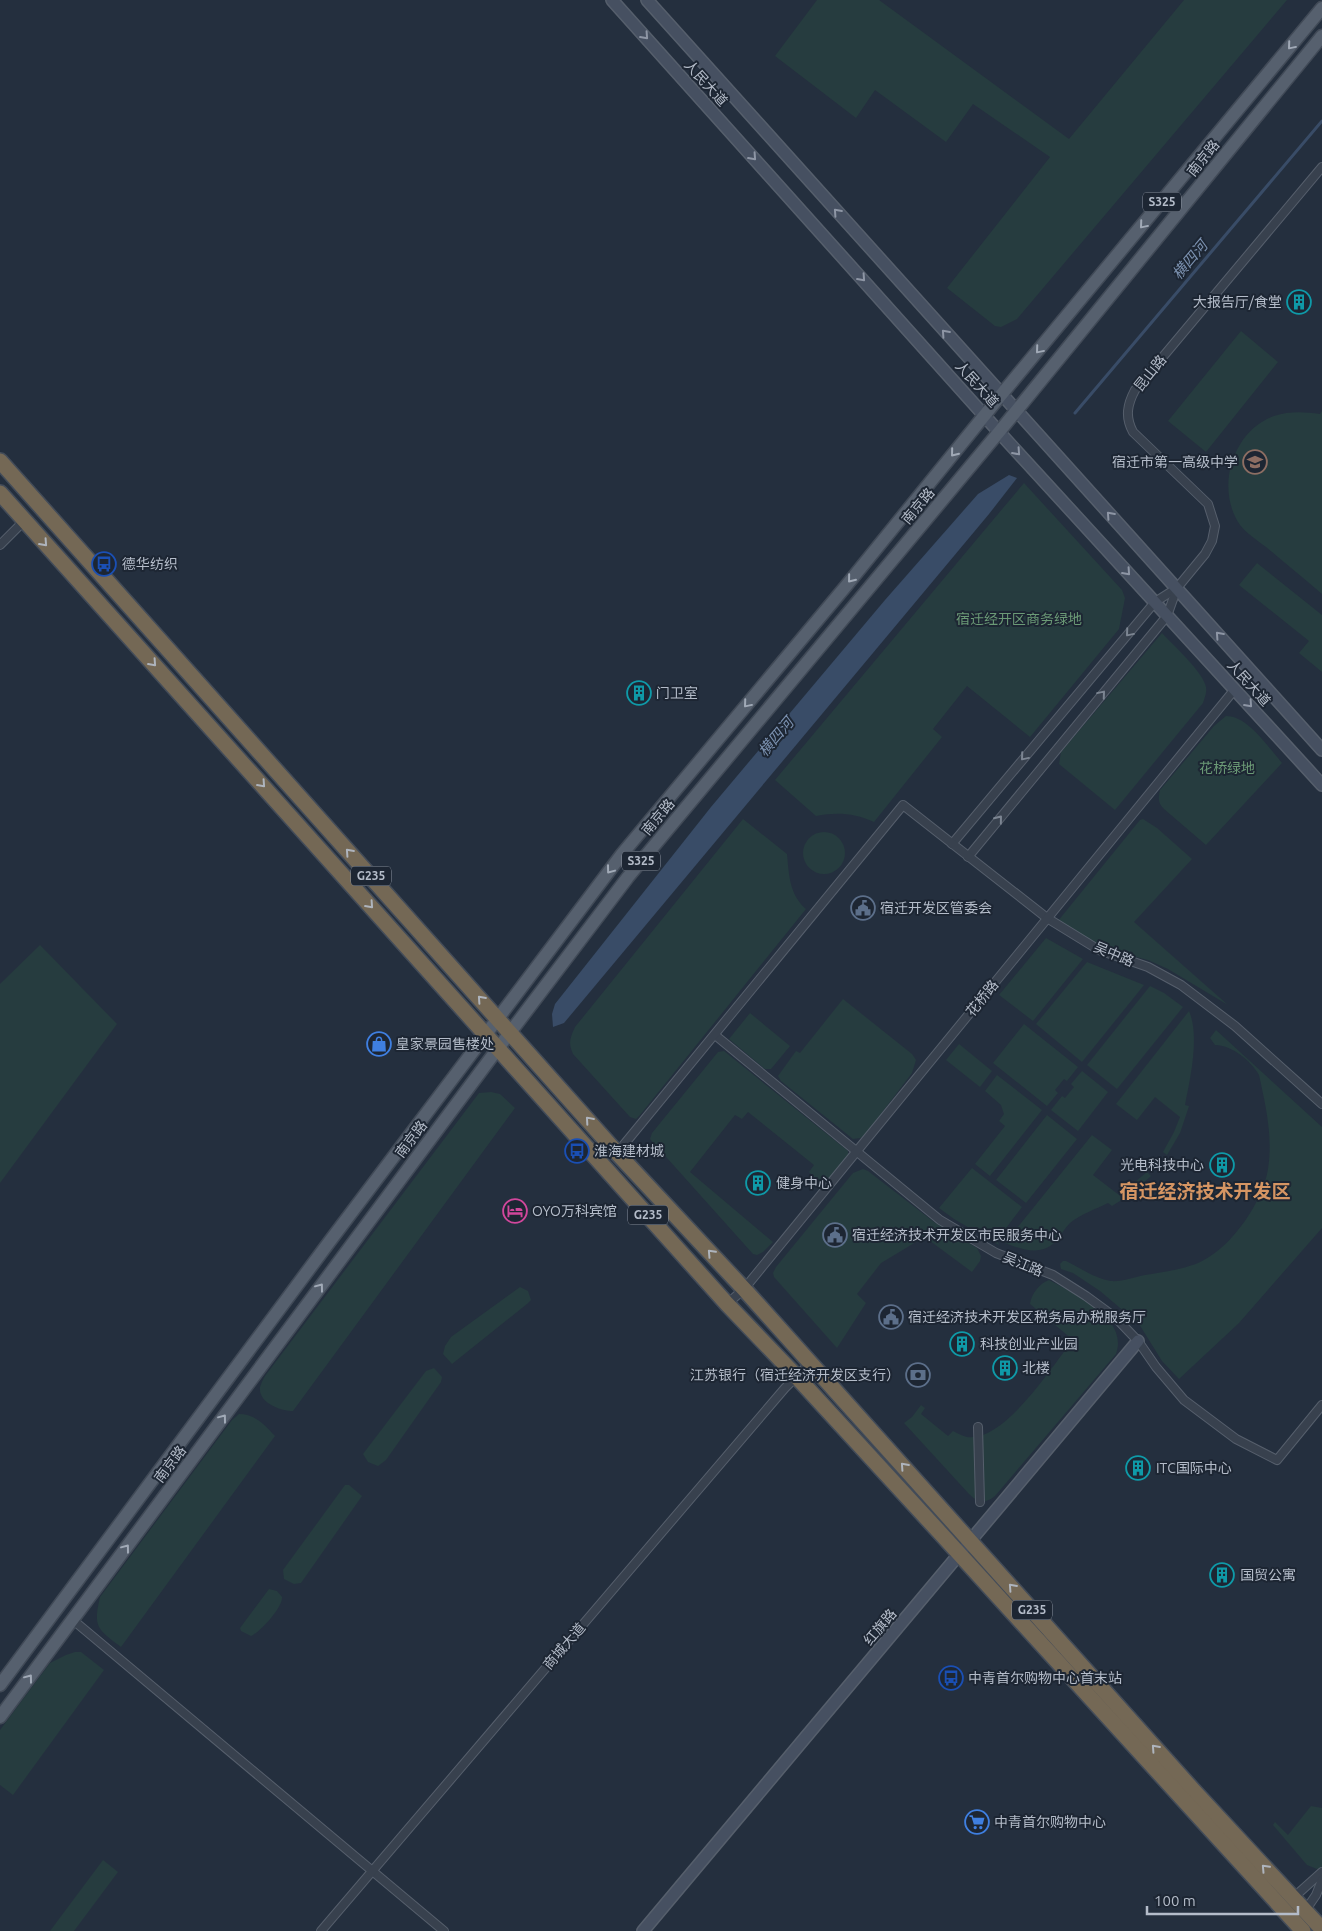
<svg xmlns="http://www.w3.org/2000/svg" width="1322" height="1931" font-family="Ubuntu,'Noto Sans SC',sans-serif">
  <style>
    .green { fill: #263c3f }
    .water { fill: #394c67 }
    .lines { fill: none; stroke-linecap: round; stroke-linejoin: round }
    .stream { stroke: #394c67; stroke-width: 3 }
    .street-casing { stroke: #565f6c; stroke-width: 10 }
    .secondary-casing { stroke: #565f6c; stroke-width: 14 }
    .primary-casing { stroke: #414a57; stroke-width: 15 }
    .highway-casing { stroke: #434c59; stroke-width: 18 }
    .street { stroke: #38414e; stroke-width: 8 }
    .secondary { stroke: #465061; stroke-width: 11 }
    .primary { stroke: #56606e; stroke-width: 12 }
    .highway { stroke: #746855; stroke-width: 15 }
    .oneway { stroke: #8e96a5 }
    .oneway2 { stroke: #a1aab7 }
    .oneway3 { stroke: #aeb4bd }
    .oneway4 { stroke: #7c8592 }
    .labels { text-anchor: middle; stroke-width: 4; stroke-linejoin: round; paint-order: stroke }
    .shield { fill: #1d2633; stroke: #878f9c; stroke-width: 1 }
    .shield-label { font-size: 12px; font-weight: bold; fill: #b4bcc9 }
    .street-label { font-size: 14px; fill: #b4bcc9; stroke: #1d2633 }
    .poi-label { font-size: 14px; fill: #b4bcc9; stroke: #1d2633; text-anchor: start }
    .park-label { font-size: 14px; fill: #6b9a76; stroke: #1d2633 }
    .water-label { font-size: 15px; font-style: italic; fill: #7c92b1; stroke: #1d2633 }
    .district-label { font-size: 19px; font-weight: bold; fill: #d59563; stroke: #1d2633 }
  </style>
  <rect width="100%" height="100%" fill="#242f3e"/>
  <g class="green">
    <path d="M817,0H879L1069,139L1184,0H1287L1017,319L1001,327L995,326L947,288L1050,157L973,104L946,142L875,90L856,118L775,56Z"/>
    <path d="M1241,331L1278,362L1206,452L1168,421Z"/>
    <path d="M1322,411V594C1303,578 1285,563 1266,547C1257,540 1247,534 1240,525C1215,489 1232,431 1274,416C1290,411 1304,412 1320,414Z"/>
    <path d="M1024,483L1122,590L1125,598L1119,629L1030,737L967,686L933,729L942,737L874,822C854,813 837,812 816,816L775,780Z"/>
    <path d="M1257,563L1322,615V672L1299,653L1309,641L1239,585Z"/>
    <path d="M1162,633C1173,645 1200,669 1205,684C1208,691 1205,696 1203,703L1115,810L1059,764L1061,752Z"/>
    <path d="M1226,716C1248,716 1268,747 1282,763L1206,845L1164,809C1158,803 1158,799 1160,790L1214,726Z"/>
    <path d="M743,819L787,854C789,874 789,894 806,909L640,1115L636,1119L630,1117L573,1054C568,1043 570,1038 575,1027Z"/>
    <path d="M1143,819L1157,828L1192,859L1134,922L1228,1005L1168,969L1148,960L1109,950L1058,921L1140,820Z"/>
    <circle cx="824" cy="853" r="21"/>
    <path d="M1046,938L1083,959L1033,1021L999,995Z"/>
    <path d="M40,945L117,1024L0,1183V984Z"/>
    <path d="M1087,962L1144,985L1082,1062L1036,1024Z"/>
    <path d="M1150,986L1164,993L1183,1007L1117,1089L1087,1065Z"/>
    <path d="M843,999L912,1054L916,1060L912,1073L864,1136L860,1138L853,1139L781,1081L778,1076L796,1051L800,1053Z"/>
    <path d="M1189,1011C1200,1036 1190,1079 1185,1105L1189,1106L1180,1133L1167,1155L1163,1152L1174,1132L1180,1117L1155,1097L1137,1120L1116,1104Z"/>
    <path d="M750,1013L790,1046L771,1069H765L729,1039Z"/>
    <path d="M1024,1024L1078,1067L1067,1081L1064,1079L1055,1090L1058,1093L1047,1106L993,1063Z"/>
    <path d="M1216,1030L1322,1127V1228L1239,1323L1179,1379L1162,1361L1139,1324L1100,1291L1073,1273L1061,1269L1060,1264L1063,1261H1066C1082,1269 1094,1278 1111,1281C1121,1282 1135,1277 1145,1275C1163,1272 1188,1269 1204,1260C1233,1245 1263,1201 1268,1169C1273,1137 1266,1107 1259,1075C1251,1061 1232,1045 1215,1045L1210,1038Z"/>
    <path d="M959,1044L992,1071L980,1087L946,1060Z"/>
    <path d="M724,1051L848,1151V1156C842,1163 832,1181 822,1181C817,1181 812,1175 809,1172L814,1165L748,1112L742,1119L735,1115L690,1172L773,1242L763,1252L757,1255L753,1254L650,1139L652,1133L718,1052Z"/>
    <path d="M1082,1071L1108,1092L1078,1131L1051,1110L1062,1096L1065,1098L1074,1087L1071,1084Z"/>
    <path d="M997,1075L1042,1110L990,1176L975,1164L1005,1126L999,1121L1004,1114L1001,1105L985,1091Z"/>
    <path d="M491,1092L500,1094L515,1108L293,1411C281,1411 258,1403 260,1387C261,1384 263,1379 265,1376L479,1093Z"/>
    <path d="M1047,1115L1077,1139L1026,1203L996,1180Z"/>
    <path d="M1092,1135L1112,1150L1093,1175L1119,1195L1147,1172L1151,1176L1131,1194L1112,1206L1108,1203C1096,1209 1081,1214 1070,1223C1065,1228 1062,1233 1058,1239C1043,1257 1023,1250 1005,1243Z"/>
    <path d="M972,1168L1022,1207L997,1240L999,1245L954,1219L939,1208Z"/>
    <path d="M863,1169L868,1171L934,1222L977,1248L981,1256L980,1261L972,1272L926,1238L921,1239L881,1263L857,1294L866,1303L837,1348L774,1277L773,1273L776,1267L853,1173Z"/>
    <path d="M1049,1280C1075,1294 1129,1318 1116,1354L995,1496C985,1504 978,1503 969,1494L904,1423L912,1417L921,1405L925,1408L921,1414L948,1436L953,1431C957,1433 963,1436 967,1437C1005,1442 1052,1366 1073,1340L1030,1304C1031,1294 1040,1283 1049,1280Z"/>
    <path d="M520,1287L528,1291L531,1300L527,1304L452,1364L443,1354L445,1346L451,1337Z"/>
    <path d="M434,1368L442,1377L441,1382L386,1460L378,1466L368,1462L363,1454L426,1371Z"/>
    <path d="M239,1414C255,1414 265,1425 275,1436L121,1647C97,1629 93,1627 100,1597L232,1420Z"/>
    <path d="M345,1485H349L362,1496L301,1583L294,1584L284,1579L283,1570Z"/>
    <path d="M269,1589L277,1591L282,1597C283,1607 260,1632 251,1636L241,1631L240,1628Z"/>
    <path d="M75,1652H81L104,1670L13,1795L0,1785V1730L50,1663L66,1655Z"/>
    <path d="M1311,1806L1322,1808V1867L1317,1869L1307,1865L1273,1825L1275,1822L1288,1835Z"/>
    <path d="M103,1860L118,1872L74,1931H50Z"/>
  </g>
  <path class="water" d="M1009,475L1017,478L989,514L564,1023L553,1027L552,1014L555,1004L711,807L885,600L978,494Z"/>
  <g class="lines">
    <path class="stream" d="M1075,413L1322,121"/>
    <g class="street-casing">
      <g id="street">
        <path d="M0,545L25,520"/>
        <path d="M952,844L1155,602L1177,588L1205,554L1212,541L1215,526L1208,504L1133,432C1125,417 1127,405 1135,390L1322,167"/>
        <path d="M968,857L1167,616L1177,588"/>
        <path d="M715,1035L940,1220L996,1253L1053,1275L1086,1296L1116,1318L1138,1341L1156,1367L1184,1400L1236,1439L1277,1460L1322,1405"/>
        <path d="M617,1153L903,805L1047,918L1099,950L1148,967L1181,985L1235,1026L1322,1104"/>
        <path d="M727,1304L744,1289L1235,689"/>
        <path d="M978,1427L980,1502"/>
        <path d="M73,1620L444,1931"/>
        <path d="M1293,1898L1322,1872"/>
        <path d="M1305,1911L1316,1895L1322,1880"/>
        <path d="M321,1931L785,1388L810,1363"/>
      </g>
    </g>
    <g class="secondary-casing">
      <g id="secondary">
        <path d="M612,0L999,432L1322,785"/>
        <path d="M647,0L1322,750"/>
        <path d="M643,1931L1138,1341"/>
      </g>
    </g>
    <g class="primary-casing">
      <g id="primary">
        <path d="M0,1685L330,1241L622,854L846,586L1001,395L1322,8"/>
        <path d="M0,1717L490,1059L628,877L999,432L1322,36"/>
      </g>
    </g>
    <g class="highway-casing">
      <g id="highway">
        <path d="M0,461L617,1153L744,1289L1193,1790L1322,1929"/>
        <path d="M0,493L727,1304L796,1376L943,1536L1303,1931"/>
      </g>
    </g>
    <use href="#street" class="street"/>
    <use href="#secondary" class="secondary"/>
    <use href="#primary" class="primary"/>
    <use href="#highway" class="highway"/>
  </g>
  <defs><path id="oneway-chevron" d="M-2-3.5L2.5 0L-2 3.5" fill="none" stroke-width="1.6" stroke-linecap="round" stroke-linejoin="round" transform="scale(1.25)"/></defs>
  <g class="oneway">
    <use href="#oneway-chevron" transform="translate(645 36) rotate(48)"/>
    <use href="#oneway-chevron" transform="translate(753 157) rotate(48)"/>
    <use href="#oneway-chevron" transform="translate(837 212) rotate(-132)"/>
    <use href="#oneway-chevron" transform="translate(862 278) rotate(48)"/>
    <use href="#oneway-chevron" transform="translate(945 333) rotate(-132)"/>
    <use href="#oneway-chevron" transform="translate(1017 452) rotate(48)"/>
    <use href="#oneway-chevron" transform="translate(1110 515) rotate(-132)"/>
    <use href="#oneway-chevron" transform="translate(1127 572) rotate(48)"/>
    <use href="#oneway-chevron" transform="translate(1219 635) rotate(-132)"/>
    <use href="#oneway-chevron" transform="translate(1249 704) rotate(48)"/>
  </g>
  <g class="oneway2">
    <use href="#oneway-chevron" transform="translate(1291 46) rotate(130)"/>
    <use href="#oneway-chevron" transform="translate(1143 225) rotate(130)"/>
    <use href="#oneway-chevron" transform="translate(1039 350) rotate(130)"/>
    <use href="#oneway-chevron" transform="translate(954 453) rotate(129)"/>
    <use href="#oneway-chevron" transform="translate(851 579) rotate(129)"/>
    <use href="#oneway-chevron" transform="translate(747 704) rotate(130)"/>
    <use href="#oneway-chevron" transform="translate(610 870) rotate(127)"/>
    <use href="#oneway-chevron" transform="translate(320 1287) rotate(-53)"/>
    <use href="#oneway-chevron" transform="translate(223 1418) rotate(-53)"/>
    <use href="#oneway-chevron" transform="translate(126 1548) rotate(-53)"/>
    <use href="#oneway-chevron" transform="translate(29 1678) rotate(-53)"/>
  </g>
  <g class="oneway3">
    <use href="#oneway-chevron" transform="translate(44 543) rotate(48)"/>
    <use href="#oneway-chevron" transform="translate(153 663) rotate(48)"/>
    <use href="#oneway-chevron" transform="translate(262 784) rotate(48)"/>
    <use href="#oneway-chevron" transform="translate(349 852) rotate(-132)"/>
    <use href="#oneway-chevron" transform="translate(370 905) rotate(48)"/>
    <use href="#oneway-chevron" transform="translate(481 999) rotate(-132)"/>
    <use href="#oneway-chevron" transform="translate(589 1120) rotate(-131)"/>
    <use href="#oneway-chevron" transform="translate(711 1253) rotate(-133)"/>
    <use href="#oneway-chevron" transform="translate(904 1466) rotate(-132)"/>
    <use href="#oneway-chevron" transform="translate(1012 1587) rotate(-132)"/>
    <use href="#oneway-chevron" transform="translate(1155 1748) rotate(-132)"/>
    <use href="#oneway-chevron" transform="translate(1265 1868) rotate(-133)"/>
  </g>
  <g class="oneway4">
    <use href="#oneway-chevron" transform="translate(1129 633) rotate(130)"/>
    <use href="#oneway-chevron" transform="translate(1102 694) rotate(-50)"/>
    <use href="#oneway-chevron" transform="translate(1024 757) rotate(130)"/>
    <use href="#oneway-chevron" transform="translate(999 819) rotate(-51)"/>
  </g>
  <defs>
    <g id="building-ring" transform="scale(1.25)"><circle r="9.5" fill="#1d2633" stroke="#0f9aa8" stroke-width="1.5"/><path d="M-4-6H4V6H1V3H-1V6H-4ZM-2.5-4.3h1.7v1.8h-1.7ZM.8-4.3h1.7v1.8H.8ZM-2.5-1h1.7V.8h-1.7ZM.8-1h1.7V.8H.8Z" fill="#0f9aa8"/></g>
    <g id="school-ring" transform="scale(1.25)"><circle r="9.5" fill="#1d2633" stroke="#8d6e63" stroke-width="1.5"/><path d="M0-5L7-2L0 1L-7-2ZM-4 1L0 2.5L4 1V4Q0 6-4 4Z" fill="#8d6e63"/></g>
    <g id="bus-ring" transform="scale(1.25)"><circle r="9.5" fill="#1d2633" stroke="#1a4fb4" stroke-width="1.5"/><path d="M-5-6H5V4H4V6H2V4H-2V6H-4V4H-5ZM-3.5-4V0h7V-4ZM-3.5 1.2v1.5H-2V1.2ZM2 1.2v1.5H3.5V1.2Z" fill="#1a4fb4"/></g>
    <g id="civic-ring" transform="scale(1.25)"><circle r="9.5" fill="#1d2633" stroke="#5c6f8a" stroke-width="1.5"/><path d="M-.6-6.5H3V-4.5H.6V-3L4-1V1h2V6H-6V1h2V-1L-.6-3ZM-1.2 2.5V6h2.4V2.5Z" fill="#5c6f8a"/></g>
    <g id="shop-ring" transform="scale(1.25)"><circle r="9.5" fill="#1d2633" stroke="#3f7fe0" stroke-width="1.5"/><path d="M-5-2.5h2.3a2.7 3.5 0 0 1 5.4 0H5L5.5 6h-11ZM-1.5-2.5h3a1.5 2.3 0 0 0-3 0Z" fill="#3f7fe0"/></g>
    <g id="hotel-ring" transform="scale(1.25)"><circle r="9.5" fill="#1d2633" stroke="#d1479c" stroke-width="1.5"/><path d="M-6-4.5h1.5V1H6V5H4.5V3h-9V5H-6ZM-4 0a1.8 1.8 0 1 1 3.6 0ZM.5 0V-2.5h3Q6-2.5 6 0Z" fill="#d1479c"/></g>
    <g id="bank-ring" transform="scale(1.25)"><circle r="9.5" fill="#1d2633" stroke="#5c6f8a" stroke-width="1.5"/><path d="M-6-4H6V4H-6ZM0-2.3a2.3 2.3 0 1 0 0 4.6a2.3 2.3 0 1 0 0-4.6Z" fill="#5c6f8a"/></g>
    <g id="supermarket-ring" transform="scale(1.25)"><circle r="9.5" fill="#1d2633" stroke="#3f7fe0" stroke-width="1.5"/><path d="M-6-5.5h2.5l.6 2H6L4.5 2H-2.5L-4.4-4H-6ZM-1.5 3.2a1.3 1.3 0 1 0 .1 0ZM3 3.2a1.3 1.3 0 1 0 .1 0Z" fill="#3f7fe0"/></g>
  </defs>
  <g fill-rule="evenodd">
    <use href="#building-ring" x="1299" y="302"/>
    <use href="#school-ring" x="1255" y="462"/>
    <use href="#bus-ring" x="104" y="564"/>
    <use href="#building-ring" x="639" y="693"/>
    <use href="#civic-ring" x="863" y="908"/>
    <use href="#shop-ring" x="379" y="1044"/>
    <use href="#bus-ring" x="577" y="1151"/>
    <use href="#building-ring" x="1222" y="1165"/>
    <use href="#building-ring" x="758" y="1183"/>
    <use href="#hotel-ring" x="515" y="1211"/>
    <use href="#civic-ring" x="835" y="1235"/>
    <use href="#civic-ring" x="891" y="1317"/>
    <use href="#building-ring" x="962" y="1344"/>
    <use href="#building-ring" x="1005" y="1368"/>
    <use href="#bank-ring" x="918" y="1375"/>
    <use href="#building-ring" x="1138" y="1468"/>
    <use href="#building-ring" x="1222" y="1575"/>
    <use href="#bus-ring" x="951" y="1678"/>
    <use href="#supermarket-ring" x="977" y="1822"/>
  </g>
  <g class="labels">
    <g class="shield">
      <rect x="1143" y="192.5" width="38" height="19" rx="4"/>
      <rect x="622" y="851.5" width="38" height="19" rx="4"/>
      <rect x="351" y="866.5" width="40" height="19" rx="4"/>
      <rect x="628" y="1205.5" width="40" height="19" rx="4"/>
      <rect x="1012" y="1600.5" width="40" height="19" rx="4"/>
    </g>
    <g class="shield-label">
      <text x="1162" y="206">S325</text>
      <text x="641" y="865">S325</text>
      <text x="371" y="880">G235</text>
      <text x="648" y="1219">G235</text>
      <text x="1032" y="1614">G235</text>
    </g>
    <g class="street-label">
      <text transform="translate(706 83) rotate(48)" y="5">人民大道</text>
      <text transform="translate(1203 158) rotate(-51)" y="5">南京路</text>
      <text transform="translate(1150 373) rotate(-51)" y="5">昆山路</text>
      <text transform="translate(977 384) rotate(48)" y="5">人民大道</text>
      <text transform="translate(918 506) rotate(-50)" y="5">南京路</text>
      <text transform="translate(1249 683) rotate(48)" y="5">人民大道</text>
      <text transform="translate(658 817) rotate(-50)" y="5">南京路</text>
      <text transform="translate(1114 954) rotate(23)" y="5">吴中路</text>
      <text transform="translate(982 998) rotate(-51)" y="5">花桥路</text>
      <text transform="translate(411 1139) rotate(-53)" y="5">南京路</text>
      <text transform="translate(1023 1264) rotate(22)" y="5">吴江路</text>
      <text transform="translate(170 1464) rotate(-53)" y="5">南京路</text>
      <text transform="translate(880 1627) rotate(-50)" y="5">红旗路</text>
      <text transform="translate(564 1646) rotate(-49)" y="5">商城大道</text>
    </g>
    <g class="poi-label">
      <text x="1282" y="307" text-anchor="end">大报告厅/食堂</text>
      <text x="1238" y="467" text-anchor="end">宿迁市第一高级中学</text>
      <text x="122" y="569">德华纺织</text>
      <text x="656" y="698">门卫室</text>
      <text x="880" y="913">宿迁开发区管委会</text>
      <text x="396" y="1049">皇家景园售楼处</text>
      <text x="594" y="1156">淮海建材城</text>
      <text x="1204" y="1170" text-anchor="end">光电科技中心</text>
      <text x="776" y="1188">健身中心</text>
      <text x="532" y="1216">OYO万科宾馆</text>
      <text x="852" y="1240">宿迁经济技术开发区市民服务中心</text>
      <text x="908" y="1322">宿迁经济技术开发区税务局办税服务厅</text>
      <text x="980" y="1349">科技创业产业园</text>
      <text x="1022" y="1373">北楼</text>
      <text x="900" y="1380" text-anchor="end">江苏银行（宿迁经济开发区支行）</text>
      <text x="1156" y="1473">ITC国际中心</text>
      <text x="1240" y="1580">国贸公寓</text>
      <text x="968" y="1683">中青首尔购物中心首末站</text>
      <text x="994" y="1827">中青首尔购物中心</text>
    </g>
    <g class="park-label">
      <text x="1019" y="624">宿迁经开区商务绿地</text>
      <text x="1227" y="773">花桥绿地</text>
    </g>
    <g class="water-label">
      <text transform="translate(1190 260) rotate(-50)" y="5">横四河</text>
      <text transform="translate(776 737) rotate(-50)" y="5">横四河</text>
    </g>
    <g class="district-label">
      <text x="1205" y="1198">宿迁经济技术开发区</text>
    </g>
  </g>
  <path d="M1147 1906v8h151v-8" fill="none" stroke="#b4bcc9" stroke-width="2.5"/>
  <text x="1154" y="1906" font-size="15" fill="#b4bcc9" stroke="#1d2633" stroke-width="4" paint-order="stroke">100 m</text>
</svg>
